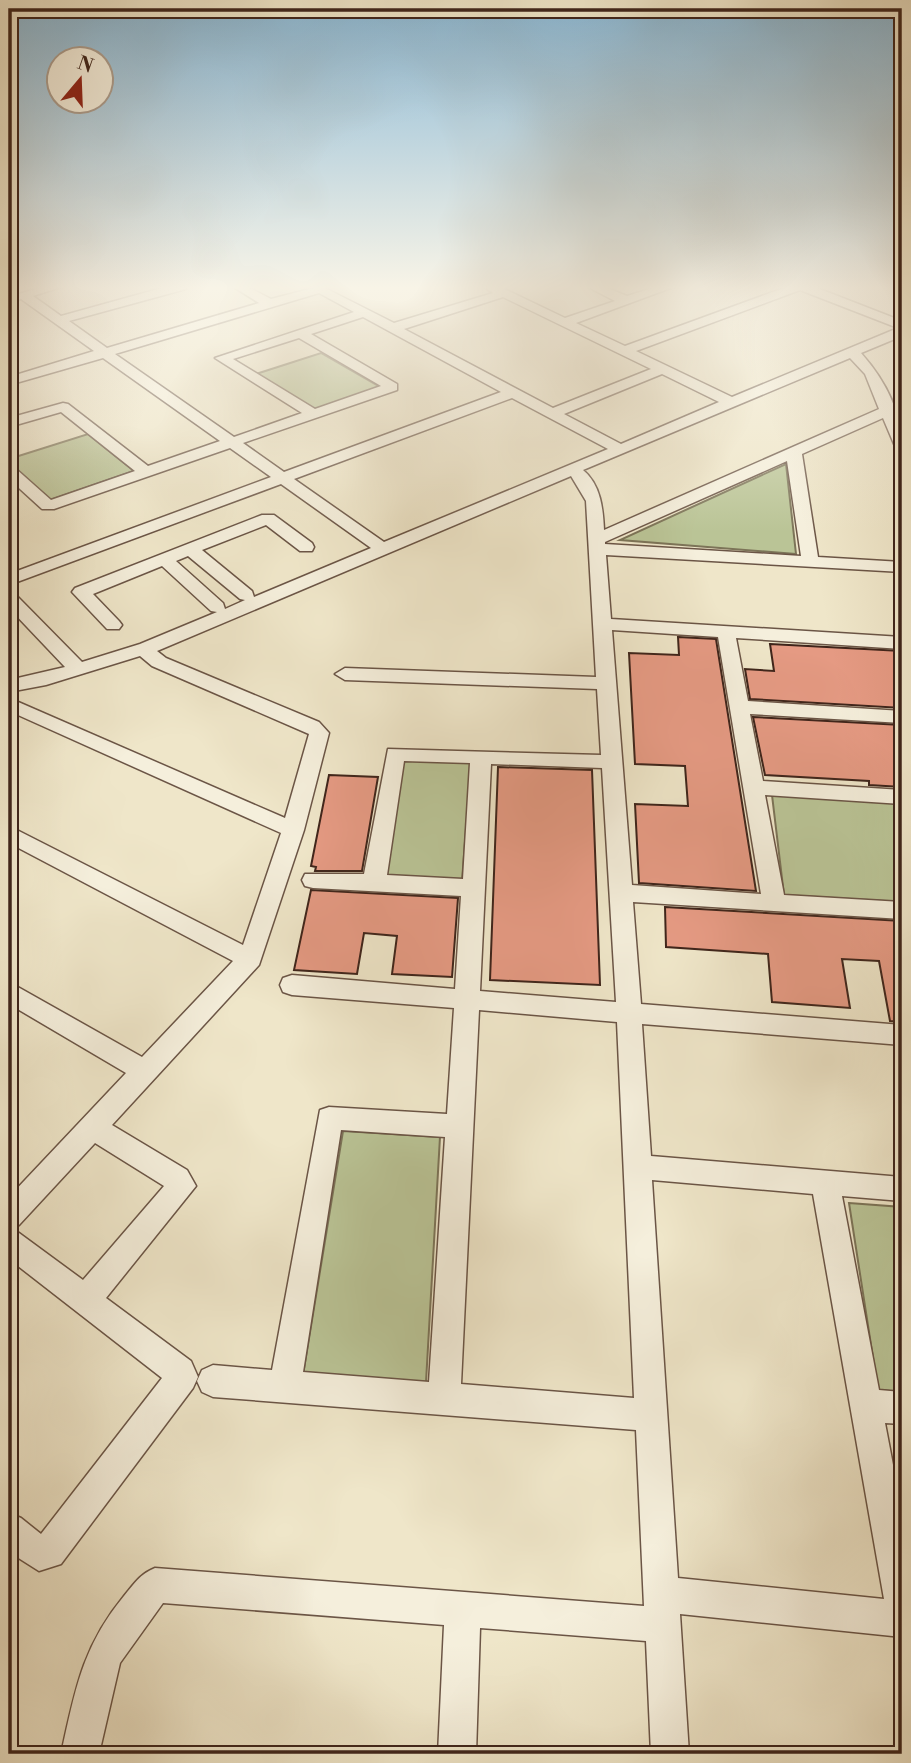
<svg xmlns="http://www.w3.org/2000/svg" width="911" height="1763" font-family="'Libre Bodoni',serif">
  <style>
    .green { fill: #bac496; stroke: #7c7458; stroke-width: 2 }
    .building { fill: #e59a83; stroke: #3f251b; stroke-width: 2 }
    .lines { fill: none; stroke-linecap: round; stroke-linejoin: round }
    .minor-casing { stroke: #6b5546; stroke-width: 3 }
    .minor { fill: #f5efdc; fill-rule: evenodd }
  </style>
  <rect width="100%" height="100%" fill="#efe6c9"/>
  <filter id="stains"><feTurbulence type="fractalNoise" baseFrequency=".00286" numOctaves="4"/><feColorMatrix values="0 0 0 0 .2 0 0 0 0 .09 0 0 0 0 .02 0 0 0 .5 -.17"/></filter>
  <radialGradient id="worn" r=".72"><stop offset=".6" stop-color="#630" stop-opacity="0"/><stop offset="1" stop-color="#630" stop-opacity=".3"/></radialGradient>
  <g class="green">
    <path d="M321,353L380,387L314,410L256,374Z"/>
    <path d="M88,434L134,471L50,500L9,462V459Z"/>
    <path d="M786,464L796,554L620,540Z"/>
    <path d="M402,760L471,763L462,881L386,877Z"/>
    <path d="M772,795L902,803V902L784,895Z"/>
    <path d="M343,1131L440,1137L426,1382L303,1375Z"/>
    <path d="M849,1203L902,1207V1392L878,1390Z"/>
  </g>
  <g class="building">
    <path d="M678,637L716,639L756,891L639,883L635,804L688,806L685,766L635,764L629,653L679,655Z"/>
    <path d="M770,644L902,651V708L750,699L745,669L774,671Z"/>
    <path d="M753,717L902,725V755H895L902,787L869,785V781L765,775Z"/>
    <path d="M498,767L592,770L600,985L490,980Z"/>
    <path d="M329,775L378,777L362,871H315L316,867L311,866Z"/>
    <path d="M311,890L458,898L452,977L392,974L397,936L364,933L357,974L294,970Z"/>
    <path d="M665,907L902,921V1022L890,1021L879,961L842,959L850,1008L772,1002L768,954L666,947Z"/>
  </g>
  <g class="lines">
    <g class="minor-casing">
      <path id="minor" d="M45,286H64L33,296L61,316L169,286H188L186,289L69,321L107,348L259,303L232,286H246L271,299L321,286L394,323L493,293L483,286H498L565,318L615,301L586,286H602L627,296L659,286H676L576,323L625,346L789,286H812L902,321V336L861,353C885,380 902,413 902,448L894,444L883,418L802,454L818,557L902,562V572L606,555L611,619L902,637V649L736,638L748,701L902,711V723L750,714L763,781L902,790V804L765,795L784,895L902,902V919L633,902L641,1004L902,1025V1045L642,1024L651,1156L902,1177V1201L842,1196L879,1390L902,1392V1424L885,1423L902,1512V1637L680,1614L689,1754H651L646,1641L480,1628L476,1754H438L444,1625L163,1603L120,1663L99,1754H61C75,1691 82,1647 124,1596C134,1584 140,1574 155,1568L644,1606L636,1430L213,1397L202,1392L197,1381L202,1370L213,1365L272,1370L320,1110L329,1107L447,1114L454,1008L292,995L283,992L280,985L283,978L292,975L455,989L461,896L313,888L305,886L302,880L305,874H364L388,749L601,755L597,689L345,680L335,674L345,668L596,677L586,501L571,476L157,651L166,658L319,722L329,733L304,830L259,965L112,1125L187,1170L196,1186L106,1298L191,1361L198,1377L193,1388L61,1564L39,1571L9,1552V1513L21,1518L41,1534L162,1378L9,1259V1197L126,1073L9,1004V982L142,1057L233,961L9,843V826L243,945L281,833L9,711V698L285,818L309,734L152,666L140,656L46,685L9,692V680L65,667L9,608V593L15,594L82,662L140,644L217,612L211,611L162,566L93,594L119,621L122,625L119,629H107L72,592L75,588L262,515H274L312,543L314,547L312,551H300L266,525L202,550L252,591L254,597L371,548L281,484L9,585V574L271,477L230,448L54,509H42L9,479V466L15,468L51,500L135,471L61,412L9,427V418L63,403L68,404L148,466L220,441L103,358L9,385V377L94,351L21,299L15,301L9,297ZM800,290L898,328L732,397L636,351ZM319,293L354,312L215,358L302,413L234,437L115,354ZM503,297L651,369L553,408L404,329ZM363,317L501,392L284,472L243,443L397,390V384L311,334ZM299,338L381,386L315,409L233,359ZM850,358L865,374L879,409L604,530C603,509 601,485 583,470ZM662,374L719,402L621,444L564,414ZM512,398L608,449L384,542L294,479ZM787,461L801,556L605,544V542ZM188,556L240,599L245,600L225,609L223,603L176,561ZM612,630L718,637L761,894L632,885ZM404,761L470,763L463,879L387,875ZM491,764L602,768L616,1002L480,991ZM479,1010L617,1022L634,1398L461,1384ZM341,1130L445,1137L429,1382L303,1372ZM95,1143L164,1186L83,1280L19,1233L9,1229L19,1225ZM652,1180L813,1194L884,1599L678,1578Z"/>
    </g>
    <use href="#minor" class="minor"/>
  </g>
  <linearGradient id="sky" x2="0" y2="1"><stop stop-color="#89b8d6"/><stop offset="0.54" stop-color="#f8f4e7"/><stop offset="1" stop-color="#f8f4e7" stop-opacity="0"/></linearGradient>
  <rect width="911" height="532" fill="url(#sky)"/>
  <rect width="911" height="1763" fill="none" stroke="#efe6c9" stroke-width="35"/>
  <rect x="10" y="10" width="890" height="1742" fill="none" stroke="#3f251b" stroke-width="3.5"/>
  <rect x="18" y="18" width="876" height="1728" fill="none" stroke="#3f251b" stroke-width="2"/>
  <g transform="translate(80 80) rotate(19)"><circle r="33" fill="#f5efdc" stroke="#ac9e8f" stroke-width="2"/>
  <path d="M0-5L12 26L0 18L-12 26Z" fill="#8f2418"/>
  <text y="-10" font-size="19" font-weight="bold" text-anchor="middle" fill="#3f251b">N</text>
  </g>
  <rect width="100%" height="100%" filter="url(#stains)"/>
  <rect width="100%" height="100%" fill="url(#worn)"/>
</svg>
